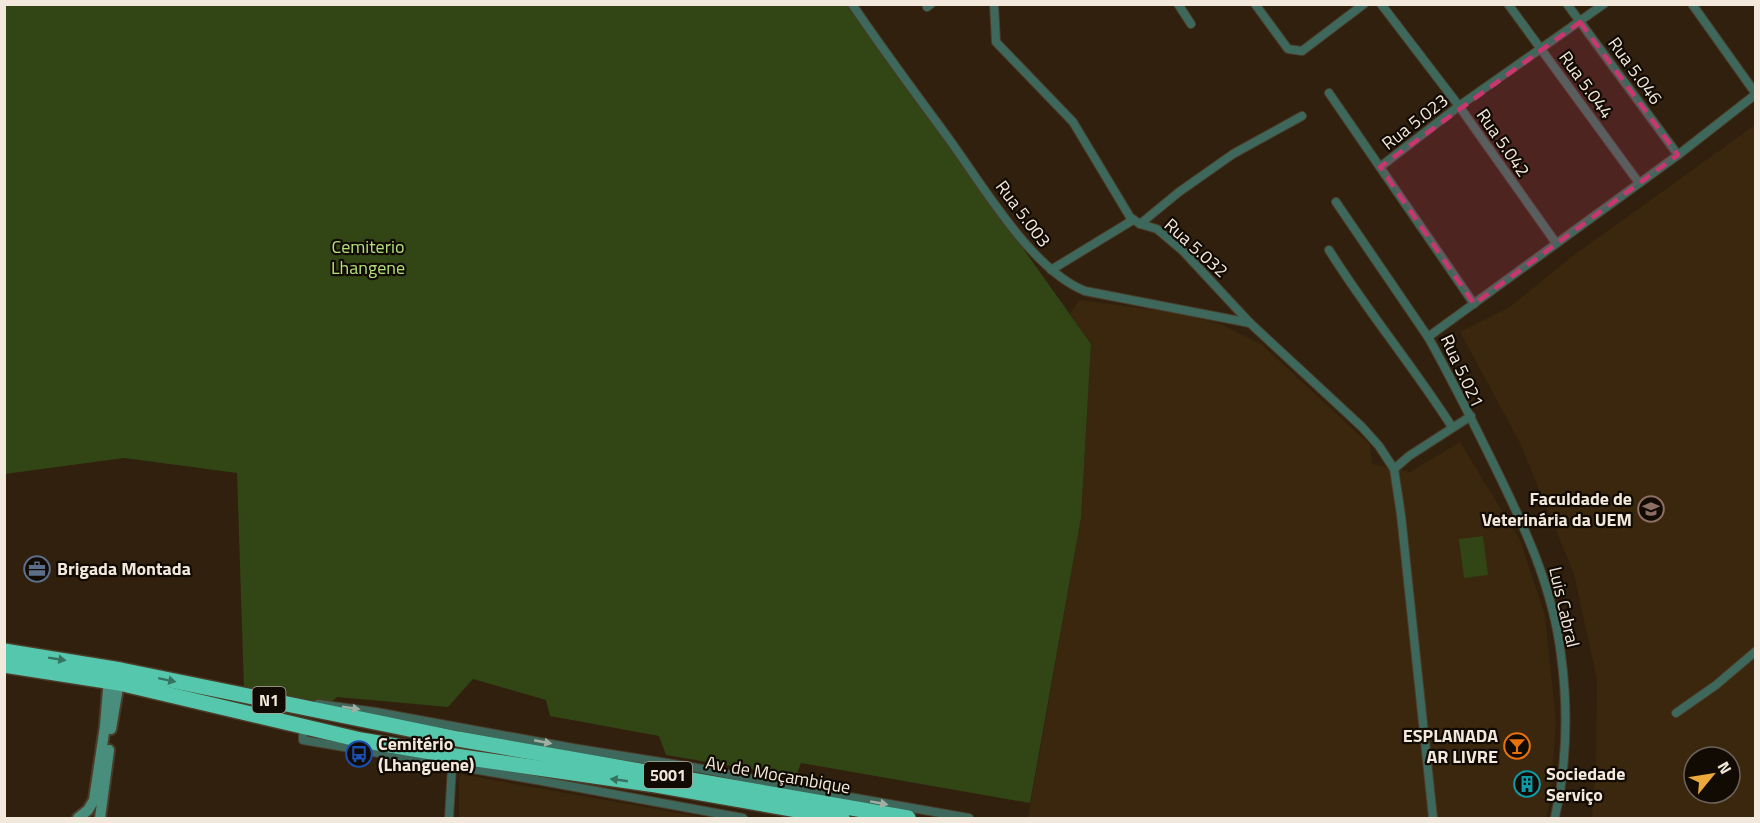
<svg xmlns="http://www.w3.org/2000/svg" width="1760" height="823" font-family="'Titillium Web',sans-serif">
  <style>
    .built { fill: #3b270d; fill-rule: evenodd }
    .green { fill: #314515 }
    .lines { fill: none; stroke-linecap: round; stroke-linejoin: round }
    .street-casing { stroke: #4b3c2a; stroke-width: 10 }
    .secondary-casing { stroke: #4b3c2a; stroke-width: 14 }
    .highway-casing { stroke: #4b3c2a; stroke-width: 18 }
    .street { stroke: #3e685c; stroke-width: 8 }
    .secondary { stroke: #498e7c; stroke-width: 10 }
    .highway { stroke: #54c7ac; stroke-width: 15 }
    .oneway { fill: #367260 }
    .oneway2 { fill: #a2aea2 }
    .marked { fill: #c9376e; fill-opacity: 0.2; stroke: #c9376e; stroke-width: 4.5; stroke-dasharray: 12 8; stroke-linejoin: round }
    .labels { text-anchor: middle; stroke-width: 4.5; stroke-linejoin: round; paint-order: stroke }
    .shield { fill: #120b04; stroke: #b0a69b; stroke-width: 1.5 }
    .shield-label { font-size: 16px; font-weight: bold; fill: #f3e8dc }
    .street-label { font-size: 18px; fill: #f3e8dc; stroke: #120b04 }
    .park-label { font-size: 18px; fill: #b2e179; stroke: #120b04 }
    .poi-label { font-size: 18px; font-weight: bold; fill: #f3e8dc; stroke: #120b04; text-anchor: start }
  </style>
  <rect width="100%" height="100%" fill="#30200d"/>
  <g class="built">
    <path d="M1755,125V818H1592L1596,763L1597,680L1574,574L1520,443L1460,332L1510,307L1570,258ZM1694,757H1730V793H1694Z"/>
    <path d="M1079,300L1178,313L1220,324L1261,344L1370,445L1372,464L1410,472L1460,442L1520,540L1545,616L1556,721L1551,795L1546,818H1028L1081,518L1091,344L1070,314Z"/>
    <path d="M459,774L707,818H459Z"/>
  </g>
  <g class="green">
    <path d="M4,5H850L1091,344L1081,518L1030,803L801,763L796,777L666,755L659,736L550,716L546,700L473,679L448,707L337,697L329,704L244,689L237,473L124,458L5,474Z"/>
    <path d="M1483,536L1488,575L1464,578L1459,539Z"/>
  </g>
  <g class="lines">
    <g class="street-casing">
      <g id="street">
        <path d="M852,4C883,50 916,94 949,139C983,186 1032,270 1085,291L1250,323"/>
        <path d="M994,4L996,42L1073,122L1130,217L1140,224L1157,229L1183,251L1250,323L1362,427L1379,446L1394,469L1401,515L1433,818"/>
        <path d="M1178,4L1191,24"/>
        <path d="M1255,4L1288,49L1302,51L1364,4"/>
        <path d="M1381,4L1459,106L1556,243"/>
        <path d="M1508,4L1639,183"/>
        <path d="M1567,4L1678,155"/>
        <path d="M1692,4L1756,94"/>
        <path d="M927,7L931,4"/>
        <path d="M1329,93L1474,304"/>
        <path d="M1380,167L1459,106L1604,4"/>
        <path d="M1336,202L1428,337"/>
        <path d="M1140,224L1179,192L1233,154L1302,116"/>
        <path d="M1329,250C1367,311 1413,366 1452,427"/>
        <path d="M1051,270L1133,220"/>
        <path d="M1394,469L1409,456L1471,416"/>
        <path d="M318,704L376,712L573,748L692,767L798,788L969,818"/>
        <path d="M1676,713L1716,685L1756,651"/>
        <path d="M303,727V740L542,781L743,818"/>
        <path d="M449,818L452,767"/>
        <path d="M1555,818C1556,809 1559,801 1560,792C1567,747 1567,699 1561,655C1553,589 1526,530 1497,471C1475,426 1453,381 1428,337L1678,155L1756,94"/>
      </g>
    </g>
    <g class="secondary-casing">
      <g id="secondary">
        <path d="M111,729L120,676"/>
        <path d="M78,818L88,810L94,800L105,726L109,677"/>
        <path d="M100,818L109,750"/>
      </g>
    </g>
    <g class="highway-casing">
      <g id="highway">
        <path d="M4,651L121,670L458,739L908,818"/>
        <path d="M4,665L119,683L361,740L455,756L656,785L842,818"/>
      </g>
    </g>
    <use href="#street" class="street"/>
    <use href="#secondary" class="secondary"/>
    <use href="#highway" class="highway"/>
  </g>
  <defs><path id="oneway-solid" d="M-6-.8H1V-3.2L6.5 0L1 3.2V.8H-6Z" transform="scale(1.5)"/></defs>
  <g class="oneway">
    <use href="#oneway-solid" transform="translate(57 659) rotate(9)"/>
    <use href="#oneway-solid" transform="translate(167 680) rotate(12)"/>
    <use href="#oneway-solid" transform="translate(619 780) rotate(-172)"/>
  </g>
  <g class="oneway2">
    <use href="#oneway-solid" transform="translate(351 708) rotate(9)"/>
    <use href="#oneway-solid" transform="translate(543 742) rotate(11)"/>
    <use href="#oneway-solid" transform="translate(879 803) rotate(10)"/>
  </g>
  <path class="marked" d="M1580,22L1678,155L1474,304L1380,167Z"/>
  <defs>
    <g id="university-ring" transform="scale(1.35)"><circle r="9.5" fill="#120b04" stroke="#8d6e63" stroke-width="1.5"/><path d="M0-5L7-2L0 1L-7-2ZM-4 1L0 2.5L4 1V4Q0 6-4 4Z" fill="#8d6e63"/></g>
    <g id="office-ring" transform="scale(1.35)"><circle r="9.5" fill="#120b04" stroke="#5c6f8a" stroke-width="1.5"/><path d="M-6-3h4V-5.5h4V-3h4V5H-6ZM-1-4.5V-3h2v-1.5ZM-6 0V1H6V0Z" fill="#5c6f8a"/></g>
    <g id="bar-ring" transform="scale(1.35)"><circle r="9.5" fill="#120b04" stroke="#e8710a" stroke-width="1.5"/><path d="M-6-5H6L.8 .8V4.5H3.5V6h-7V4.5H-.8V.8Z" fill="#e8710a"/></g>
    <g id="bus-ring" transform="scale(1.35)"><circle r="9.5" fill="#120b04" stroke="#1a4fb4" stroke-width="1.5"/><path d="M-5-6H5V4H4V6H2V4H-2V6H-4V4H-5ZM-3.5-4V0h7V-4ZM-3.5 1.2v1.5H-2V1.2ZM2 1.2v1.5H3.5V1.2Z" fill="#1a4fb4"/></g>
    <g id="building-ring" transform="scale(1.35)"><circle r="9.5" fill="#120b04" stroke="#0f9aa8" stroke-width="1.5"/><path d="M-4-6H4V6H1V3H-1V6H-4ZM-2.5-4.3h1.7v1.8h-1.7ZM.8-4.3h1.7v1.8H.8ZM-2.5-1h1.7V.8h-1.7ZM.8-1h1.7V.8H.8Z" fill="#0f9aa8"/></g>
  </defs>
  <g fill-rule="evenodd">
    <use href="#university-ring" x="1651" y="509"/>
    <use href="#office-ring" x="37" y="569"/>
    <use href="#bar-ring" x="1517" y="746"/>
    <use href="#bus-ring" x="359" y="754"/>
    <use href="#building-ring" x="1527" y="784"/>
  </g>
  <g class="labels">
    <g class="shield">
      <rect x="252.5" y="687" width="33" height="26" rx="4.5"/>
      <rect x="644" y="762" width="48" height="26" rx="4.5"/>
    </g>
    <g class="shield-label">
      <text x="269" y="706">N1</text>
      <text x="668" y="781">5001</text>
    </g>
    <g class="street-label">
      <text transform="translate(1635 71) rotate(54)" y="6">Rua 5.046</text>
      <text transform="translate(1586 85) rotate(54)" y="6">Rua 5.044</text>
      <text transform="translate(1415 122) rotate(-38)" y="6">Rua 5.023</text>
      <text transform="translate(1503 143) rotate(55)" y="6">Rua 5.042</text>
      <text transform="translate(1023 214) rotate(53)" y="6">Rua 5.003</text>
      <text transform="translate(1196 248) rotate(42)" y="6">Rua 5.032</text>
      <text transform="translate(1462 371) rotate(65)" y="6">Rua 5.021</text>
      <text transform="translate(1564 607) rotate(77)" y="6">Luis Cabral</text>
      <text transform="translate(778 775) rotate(10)" y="6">Av. de Moçambique</text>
    </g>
    <g class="park-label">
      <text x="368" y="253">Cemiterio<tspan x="368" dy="21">Lhangene</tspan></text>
    </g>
    <g class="poi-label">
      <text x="1632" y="505" text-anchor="end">Faculdade de<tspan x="1632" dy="21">Veterinária da UEM</tspan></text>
      <text x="57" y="575">Brigada Montada</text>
      <text x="1498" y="742" text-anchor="end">ESPLANADA<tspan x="1498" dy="21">AR LIVRE</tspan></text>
      <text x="378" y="750">Cemitério<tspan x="378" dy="21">(Lhanguene)</tspan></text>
      <text x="1546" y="780">Sociedade<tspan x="1546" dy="21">Serviço</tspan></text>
    </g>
  </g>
  <rect width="1760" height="823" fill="none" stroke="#f3e8dc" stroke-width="12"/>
  <g transform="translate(1712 775) rotate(60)"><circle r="28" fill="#120b04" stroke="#6c635a" stroke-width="1.5"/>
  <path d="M0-4.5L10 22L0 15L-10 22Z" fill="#eda83b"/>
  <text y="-9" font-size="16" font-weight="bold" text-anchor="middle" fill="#f3e8dc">N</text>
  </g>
</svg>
